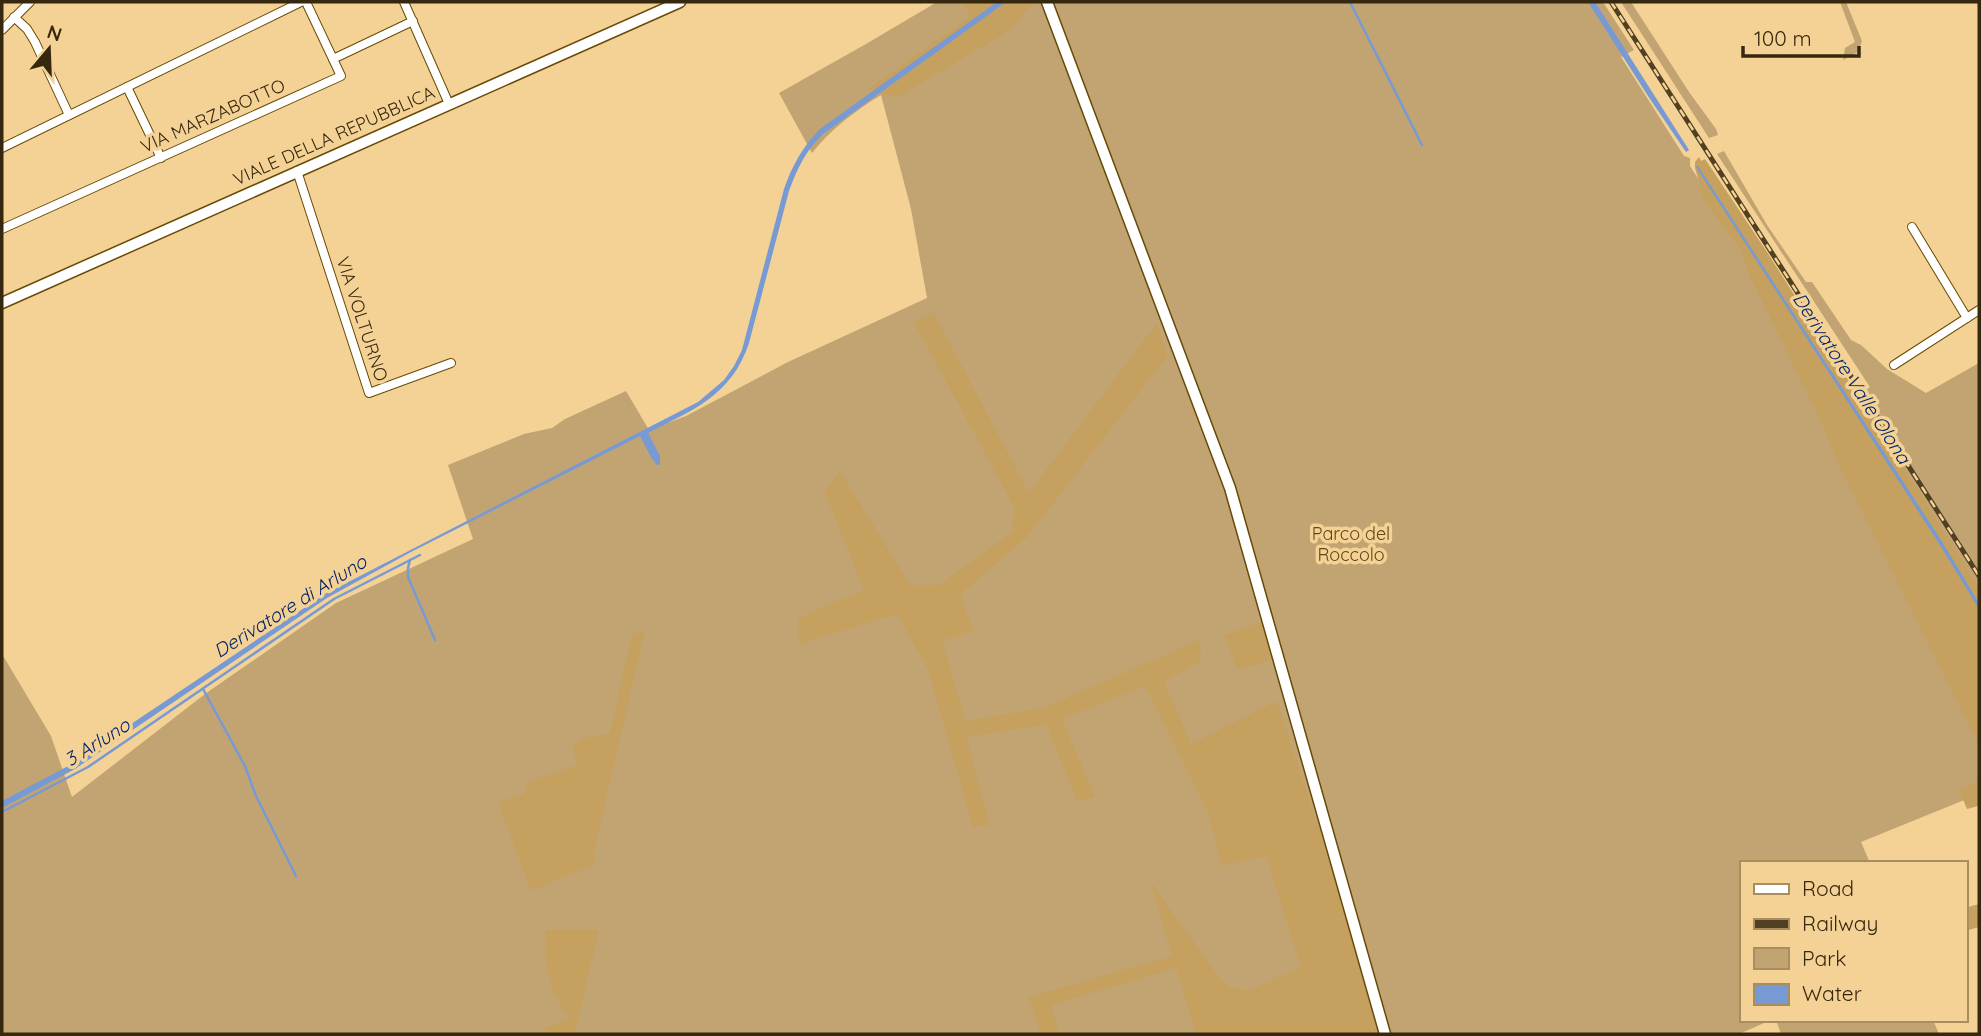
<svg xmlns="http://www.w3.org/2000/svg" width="1981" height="1036" font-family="Quicksand,sans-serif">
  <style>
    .green { fill: #c2a472 }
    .forest { fill: #c5a05e }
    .water { fill: #779ad4 }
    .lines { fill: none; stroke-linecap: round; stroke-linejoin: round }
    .stream { stroke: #779ad4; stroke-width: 2.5 }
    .street-casing { stroke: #684a05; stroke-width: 10 }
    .secondary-casing { stroke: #684a05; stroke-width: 13 }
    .street { stroke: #fff; stroke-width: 8 }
    .secondary { stroke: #fff; stroke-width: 10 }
    .rail-casing { stroke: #514022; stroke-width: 5 }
    .rail { stroke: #f4d194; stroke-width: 2.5; stroke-dasharray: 8; stroke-linecap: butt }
    .labels { text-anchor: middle; stroke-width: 7; stroke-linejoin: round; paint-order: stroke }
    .street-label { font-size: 18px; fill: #36280f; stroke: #f4d194 }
    .park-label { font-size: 18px; fill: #624815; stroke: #f4d194 }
    .water-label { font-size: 19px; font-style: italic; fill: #002467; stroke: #f4d194 }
  </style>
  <rect width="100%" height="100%" fill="#f4d194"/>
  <g class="green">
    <path d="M937,2H963L971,16L994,2H1603L1634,50L1621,57L1684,156L1690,158V166L1822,369L1853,400L1870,387L1717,154L1724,151L1767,225L1806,282H1812L1851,340L1861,345L1887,369L1926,393L1979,363V794L1861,842L1870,863H1741V1020H1771L1739,1034H2V654L51,736L72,797L205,694L336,603L473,539L448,465L524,434L552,428L565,419L626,391L649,430L686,416L788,362L927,298L911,209L881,95C856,110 830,130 812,153L779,93L866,44Z"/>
    <path d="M1621,2H1631L1689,92L1716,129L1718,135L1709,138Z"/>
    <path d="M1840,2H1846L1862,41L1858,52L1843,60L1845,48L1855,42Z"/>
    <path d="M1776,1020H1933L1939,1034H1781Z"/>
  </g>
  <g class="forest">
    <path d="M963,2H1034L1009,31L896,98L870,88L970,17Z"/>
    <path d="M1699,157L1701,161L1705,159L1769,255L1979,587V746L1843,474L1818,415L1749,275L1741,250L1705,202L1695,168V162Z"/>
    <path d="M934,313L1029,493L1156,324L1168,355L1027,537L960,595L974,630L955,638L942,639L965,721L1043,708L1200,640L1201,661L1164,682L1191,744L1277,701L1327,855L1379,1034H1196L1176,968L1051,1005L1059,1034H1041L1029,997L1172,956L1150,881L1221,980L1231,988H1238L1248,991L1301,967L1266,856L1222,866L1209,815L1145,686L1062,719L1095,797L1077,801L1046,724L966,737L990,825L973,827L928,669L897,614L799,644L798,618L864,590L825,492L840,471L910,585H939L1011,533L1015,509L914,322Z"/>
    <path d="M1262,622L1271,660L1238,670L1224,635Z"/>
    <path d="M645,630L594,851L595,864L531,891L498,802L526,794V783L578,765L572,747L580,739L610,733L632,635Z"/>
    <path d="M1979,780V808L1978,806L1967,809L1959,790Z"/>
    <path d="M1979,904V927L1965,931V908Z"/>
    <path d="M545,930H599L574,1034H546L544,1028L569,1019L552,988L545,955Z"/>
  </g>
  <g class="water">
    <path d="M997,2H1006L823,134C806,150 797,169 789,191L749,343C732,395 693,410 648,433L660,456V465H657L652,459L640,436L411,552L327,598L75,769L2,808V801L70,765L325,594L698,402L724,380L734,366L742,350L784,189C792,166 803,146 820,129Z"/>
    <path d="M1588,2H1595L1689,150L1686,152L1648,96Z"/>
    <path d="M1698,166L1941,540L1979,603V609L1938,542L1696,167Z"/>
  </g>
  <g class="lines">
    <g class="stream">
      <path d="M1350,2L1422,145"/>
      <path d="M410,560L408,568V577L435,640"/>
      <path d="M203,689L245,766L256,796L296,876"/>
      <path d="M2,812L88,767L334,599L420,555"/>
    </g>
    <g class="street-casing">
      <g id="street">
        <path d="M306,2L333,59"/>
        <path d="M404,2L449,104"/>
        <path d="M14,17L27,29L35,42L69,115"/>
        <path d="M2,30L30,2"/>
        <path d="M127,87L161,158"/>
        <path d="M2,148L301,2"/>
        <path d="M297,171L369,393L451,363"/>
        <path d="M1912,227L1967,318"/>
        <path d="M2,229L341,76L333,59L413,21"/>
        <path d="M1894,365L1979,310"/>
      </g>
    </g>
    <g class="secondary-casing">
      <g id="secondary">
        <path d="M1047,2L1230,488L1385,1034"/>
        <path d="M2,303L680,2"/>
      </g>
    </g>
    <use href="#street" class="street"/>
    <use href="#secondary" class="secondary"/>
    <g class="rail-casing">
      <path id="rail" d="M1611,2L1979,576"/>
    </g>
    <use href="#rail" class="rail"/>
  </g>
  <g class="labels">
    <g class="street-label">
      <text transform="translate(213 116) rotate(-24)" y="6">VIA MARZABOTTO</text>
      <text transform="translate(334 136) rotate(-24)" y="6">VIALE DELLA REPUBBLICA</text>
      <text transform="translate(362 319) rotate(72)" y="6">VIA VOLTURNO</text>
    </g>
    <g class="park-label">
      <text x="1351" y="540">Parco del<tspan x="1351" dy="21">Roccolo</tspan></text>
    </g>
    <g class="water-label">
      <text transform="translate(1852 378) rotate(57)" y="7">Derivatore Valle Olona</text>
      <text transform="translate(290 606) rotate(-32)" y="7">Derivatore di Arluno</text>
      <text transform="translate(97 742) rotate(-32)" y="7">3 Arluno</text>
    </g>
  </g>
  <rect width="1981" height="1036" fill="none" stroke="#36280f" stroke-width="7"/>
  <rect x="1740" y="861" width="228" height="161" fill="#f4d194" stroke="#a88d5f" stroke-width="2"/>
  <rect x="1754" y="884" width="35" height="10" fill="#ffffff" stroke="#a88d5f" stroke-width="2"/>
  <text x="1802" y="896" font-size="21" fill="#36280f">Road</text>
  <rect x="1754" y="919" width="35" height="10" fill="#514022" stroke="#a88d5f" stroke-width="2"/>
  <text x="1802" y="931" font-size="21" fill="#36280f">Railway</text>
  <rect x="1754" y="948" width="35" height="21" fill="#c2a472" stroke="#a88d5f" stroke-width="2"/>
  <text x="1802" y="966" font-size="21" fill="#36280f">Park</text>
  <rect x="1754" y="984" width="35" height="21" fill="#779ad4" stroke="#a88d5f" stroke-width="2"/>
  <text x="1802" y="1001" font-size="21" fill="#36280f">Water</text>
  <g transform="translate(49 49) rotate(19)" stroke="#f4d194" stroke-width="5" paint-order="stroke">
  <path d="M0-5L12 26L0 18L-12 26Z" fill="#36280f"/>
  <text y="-10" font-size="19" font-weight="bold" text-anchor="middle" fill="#36280f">N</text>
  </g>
  <path d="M1743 46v10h116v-10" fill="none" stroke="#36280f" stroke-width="3.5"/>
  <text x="1754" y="46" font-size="21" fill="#36280f" stroke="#f4d194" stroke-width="5" paint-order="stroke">100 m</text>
</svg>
